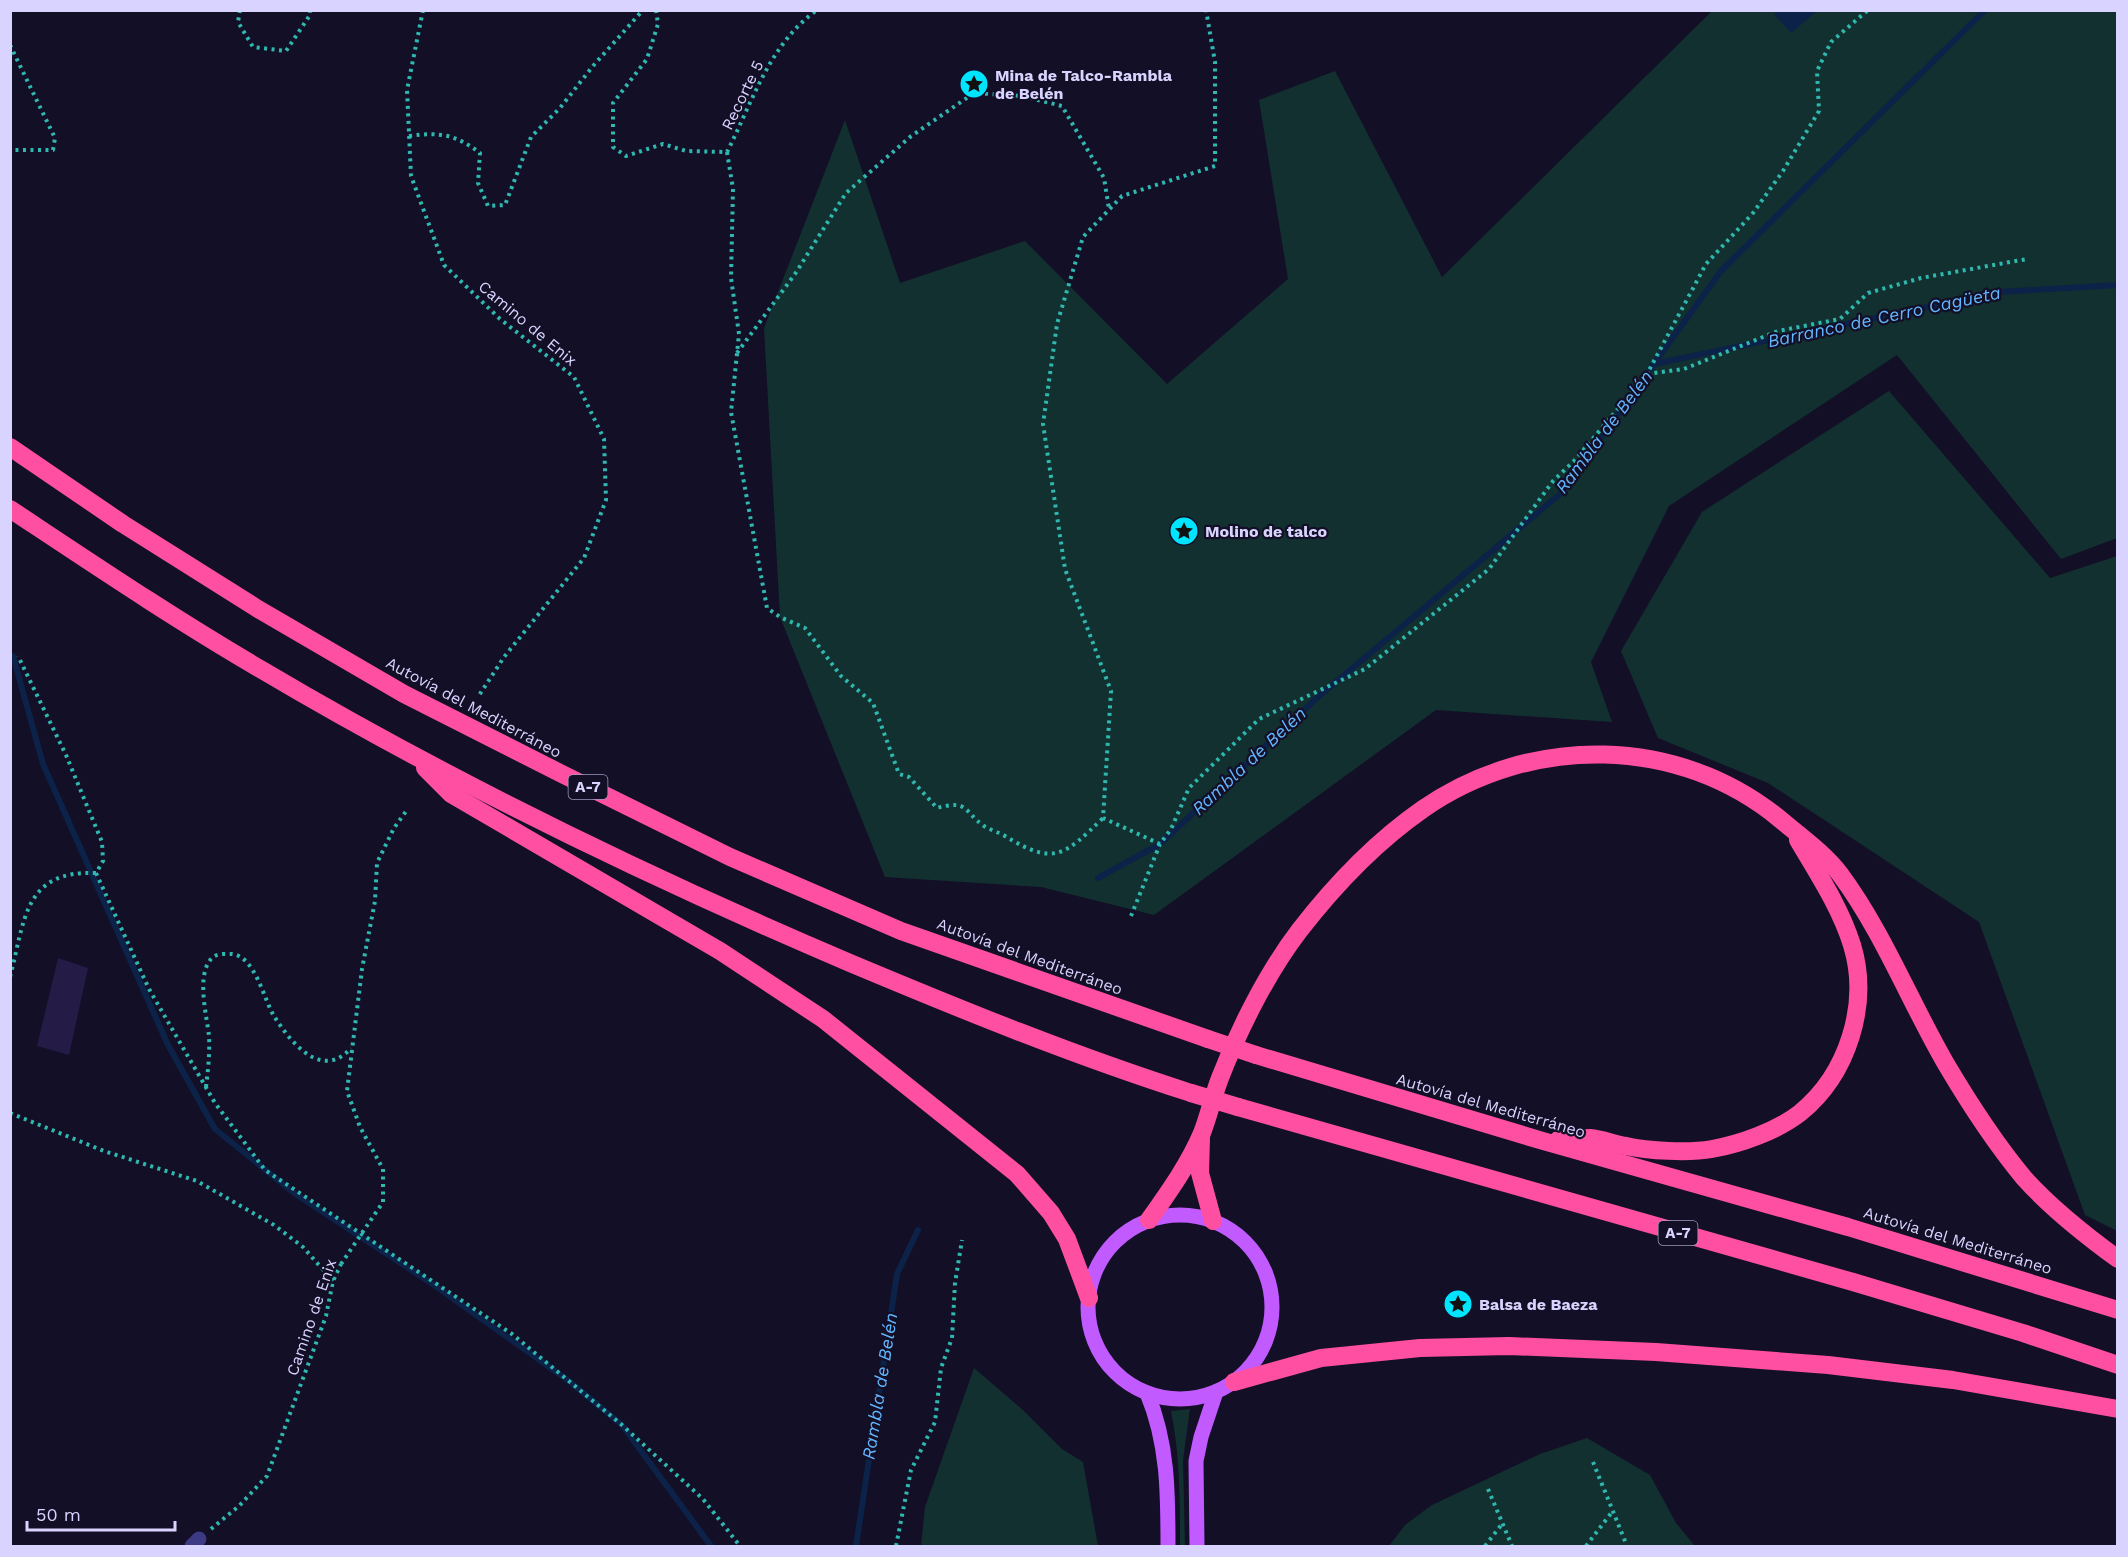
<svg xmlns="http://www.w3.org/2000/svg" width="2128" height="1557" font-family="'Work Sans',sans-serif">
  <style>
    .green { fill: #12302f }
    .water { fill: #0c2248 }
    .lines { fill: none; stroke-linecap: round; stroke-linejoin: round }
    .stream { stroke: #0c2248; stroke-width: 6 }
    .building { fill: #241b47 }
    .path { stroke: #2fb8b0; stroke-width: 4; stroke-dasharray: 3 4.5; stroke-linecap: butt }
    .tertiary { stroke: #3d3a85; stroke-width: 15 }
    .primary { stroke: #c25bff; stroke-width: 15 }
    .motorway { stroke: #ff4fa3; stroke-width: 18 }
    .path-bridge { stroke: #2fb8b0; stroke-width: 4; stroke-dasharray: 3 4.5; stroke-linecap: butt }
    .motorway-bridge { stroke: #ff4fa3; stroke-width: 18 }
    .labels { text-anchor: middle; stroke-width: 4.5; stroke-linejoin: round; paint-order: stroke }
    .shield { fill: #130f26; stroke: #9e99be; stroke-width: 1.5 }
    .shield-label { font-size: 15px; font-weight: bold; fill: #d9d4ff }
    .poi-label { font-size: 16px; font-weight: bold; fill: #d9d4ff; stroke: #130f26; text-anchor: start }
    .street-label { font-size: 16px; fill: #d9d4ff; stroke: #130f26 }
    .water-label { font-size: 18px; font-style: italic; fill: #62b6ff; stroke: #130f26 }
  </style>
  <rect width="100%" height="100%" fill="#130f26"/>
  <g class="green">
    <path d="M1712,11H2117V538L2061,559L1897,355L1669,506L1591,662L1612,722L1436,710L1154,915L1041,887L885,877L780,617L764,328L845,120L900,283L1025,241L1167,384L1288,279L1259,100L1335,71L1442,277Z"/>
    <path d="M1889,391L2050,578L2117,556V1231L2085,1215L1979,922L1768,783L1658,738L1621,651L1702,512Z"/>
    <path d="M974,1368L1024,1411L1062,1449L1083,1462L1098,1546H921L925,1507Z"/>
    <path d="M1190,1409L1183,1460L1185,1546H1180C1180,1500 1180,1456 1171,1411Z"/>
    <path d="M1587,1438L1650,1475L1676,1523L1695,1546H1389L1405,1525L1432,1505L1540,1454Z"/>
  </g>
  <path class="water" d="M1779,10H1817V11L1791,33L1774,14Z"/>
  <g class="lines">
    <g class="stream">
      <path d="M1654,364L1999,292L2118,285"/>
      <path d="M13,656L43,764L168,1045L215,1129L294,1193L434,1285L569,1381L622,1425L711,1546"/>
      <path d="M1098,878L1160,844L1318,697L1560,494L1721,271L1985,10"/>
      <path d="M856,1546L897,1274L918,1230"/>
    </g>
  </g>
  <path class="building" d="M58,958L88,968L69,1055L37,1046Z"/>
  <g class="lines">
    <g class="path">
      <path d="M240,10L238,22L253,47L286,51L310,15V10"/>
      <path d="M423,10L407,90L411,176L444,265L500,319L574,377L604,439L606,500L584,558L504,657L478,697"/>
      <path d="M656,10L658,24L647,59L613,103V147L626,156L663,144L686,151L727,152C752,103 769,44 817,10"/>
      <path d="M10,45L55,138L53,150H10"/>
      <path d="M409,136C440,132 455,134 480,153L478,183L488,206L505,205L531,137L560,108L593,66L643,10"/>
      <path d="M727,152L733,189L731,278L739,334L731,412L767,608L780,617L805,628L841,676L873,703L899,774L909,777L937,808C969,799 964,812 984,826C990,830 998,832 1005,836C1054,866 1064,856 1103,818"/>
      <path d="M737,353L795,274L846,193L910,137L974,93L1022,96L1062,106L1104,178L1109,209"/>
      <path d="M1647,374L1684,369L1778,331L1840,319L1868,293L1921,278L2027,259"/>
      <path d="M1160,844L1103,818L1111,691L1065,569L1043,424L1057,324L1083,237L1122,196L1215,166V62L1206,10"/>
      <path d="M96,873L149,989L215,1103L265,1170L512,1334L622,1425L703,1499L740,1546"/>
      <path d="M1131,916L1160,844L1171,829L1189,788L1259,719L1365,669L1489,569L1553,481L1575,460L1647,374L1706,264L1753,213L1783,171L1819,111L1817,71L1831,42L1868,10"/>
      <path d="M10,977C25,921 23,870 96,873L103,861L102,842L66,755L18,656"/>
      <path d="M206,1087C208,1070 210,1053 209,1036C207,1017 196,976 211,959C216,953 225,954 232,954C255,956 264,1000 274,1016C291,1043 322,1081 351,1048"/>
      <path d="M10,1113L104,1151L197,1181L274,1225L303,1247L333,1281"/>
      <path d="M383,1202V1169L360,1127L347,1091L362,969L375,901L377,863L394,828L407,810"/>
      <path d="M1593,1462L1627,1546"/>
      <path d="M1488,1489L1512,1546"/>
      <path d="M211,1529L239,1506L267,1476L326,1316L333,1281L341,1264"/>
      <path d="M896,1546L911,1470L935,1422L941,1368L952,1338L955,1283L962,1240"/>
      <path d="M1485,1546L1502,1524"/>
      <path d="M1586,1546L1612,1512"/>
    </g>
    <path class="tertiary" d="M192,1546L199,1539"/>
    <g class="primary">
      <circle cx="1180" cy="1307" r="92"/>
      <path d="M1147,1393C1168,1443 1168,1493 1168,1546"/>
      <path d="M1197,1546L1196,1461L1201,1437L1216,1392"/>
    </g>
    <g class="motorway">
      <path d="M10,447L123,524L258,609L404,694L562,774L730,857L901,931L1208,1039"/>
      <path d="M10,509C93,564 176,620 262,670C451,782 648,877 850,963C962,1010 1075,1056 1191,1093"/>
      <path d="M425,768L451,794L720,951L823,1019L1017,1174L1051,1213L1067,1239L1089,1298"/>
      <path d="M1256,1055L1543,1141L1848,1227L2118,1310"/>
      <path d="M1238,1107L1853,1282L2023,1333L2118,1365"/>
      <path d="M1201,1138L1200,1173L1213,1221"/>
      <path d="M1558,1140C1569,1139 1580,1138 1590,1138C1602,1139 1614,1144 1626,1146C1648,1151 1689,1153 1712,1149C1740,1144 1777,1131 1800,1113C1848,1074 1870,1004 1852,945C1840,907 1818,874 1798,840"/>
      <path d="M1149,1220C1168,1193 1189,1164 1202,1133C1209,1115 1213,1096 1220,1078C1239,1029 1267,973 1299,931C1333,887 1377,841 1423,809C1531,734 1679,735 1781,820C1801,837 1824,853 1840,874C1883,932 1910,1002 1946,1064C1969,1103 1995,1143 2024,1178C2051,1208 2085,1235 2118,1259"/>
      <path d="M1234,1382L1321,1358L1420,1348L1509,1346L1656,1352L1828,1365L1953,1380L2118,1409"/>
    </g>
    <path class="path-bridge" d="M341,1264L383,1202"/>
    <g class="motorway-bridge">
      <path d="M1208,1039L1256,1055"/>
      <path d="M1191,1093L1238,1107"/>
    </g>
  </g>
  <defs>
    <g id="sight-disc" transform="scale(1.5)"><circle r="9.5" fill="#00e5ff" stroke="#130f26"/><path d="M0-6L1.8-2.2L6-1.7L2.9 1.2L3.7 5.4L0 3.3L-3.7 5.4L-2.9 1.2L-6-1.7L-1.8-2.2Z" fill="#111"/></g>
  </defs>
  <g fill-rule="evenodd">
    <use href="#sight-disc" x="974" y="84"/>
    <use href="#sight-disc" x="1184" y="531"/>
    <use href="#sight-disc" x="1458" y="1304"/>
  </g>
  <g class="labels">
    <g class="shield">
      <rect x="568.5" y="775" width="39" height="24" rx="4.5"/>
      <rect x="1658.5" y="1221" width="39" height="24" rx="4.5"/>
    </g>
    <g class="shield-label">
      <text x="588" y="792">A-7</text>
      <text x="1678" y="1238">A-7</text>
    </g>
    <g class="poi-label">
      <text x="995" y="81">Mina de Talco-Rambla<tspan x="995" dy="18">de Belén</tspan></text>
      <text x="1205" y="537">Molino de talco</text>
      <text x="1479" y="1310">Balsa de Baeza</text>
    </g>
    <g class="street-label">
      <text transform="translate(742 95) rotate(-64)" y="6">Recorte 5</text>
      <text transform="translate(528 323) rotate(40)" y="6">Camino de Enix</text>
      <text transform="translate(474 707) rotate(28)" y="6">Autovía del Mediterráneo</text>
      <text transform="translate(1030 956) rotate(20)" y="6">Autovía del Mediterráneo</text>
      <text transform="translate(1491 1105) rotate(16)" y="6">Autovía del Mediterráneo</text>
      <text transform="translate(1958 1240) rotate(17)" y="6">Autovía del Mediterráneo</text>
      <text transform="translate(311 1317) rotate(-71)" y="6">Camino de Enix</text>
    </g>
    <g class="water-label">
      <text transform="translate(1884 317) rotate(-12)" y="6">Barranco de Cerro Cagüeta</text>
      <text transform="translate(1604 432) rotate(-53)" y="6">Rambla de Belén</text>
      <text transform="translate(1249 761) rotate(-43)" y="6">Rambla de Belén</text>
      <text transform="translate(880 1386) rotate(-81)" y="6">Rambla de Belén</text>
    </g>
  </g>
  <rect width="2128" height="1557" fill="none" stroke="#d9d4ff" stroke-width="24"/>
  <path d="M27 1521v9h148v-9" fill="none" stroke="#d9d4ff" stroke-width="3"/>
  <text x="36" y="1521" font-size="18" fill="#d9d4ff" stroke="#130f26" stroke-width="4.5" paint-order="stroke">50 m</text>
</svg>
